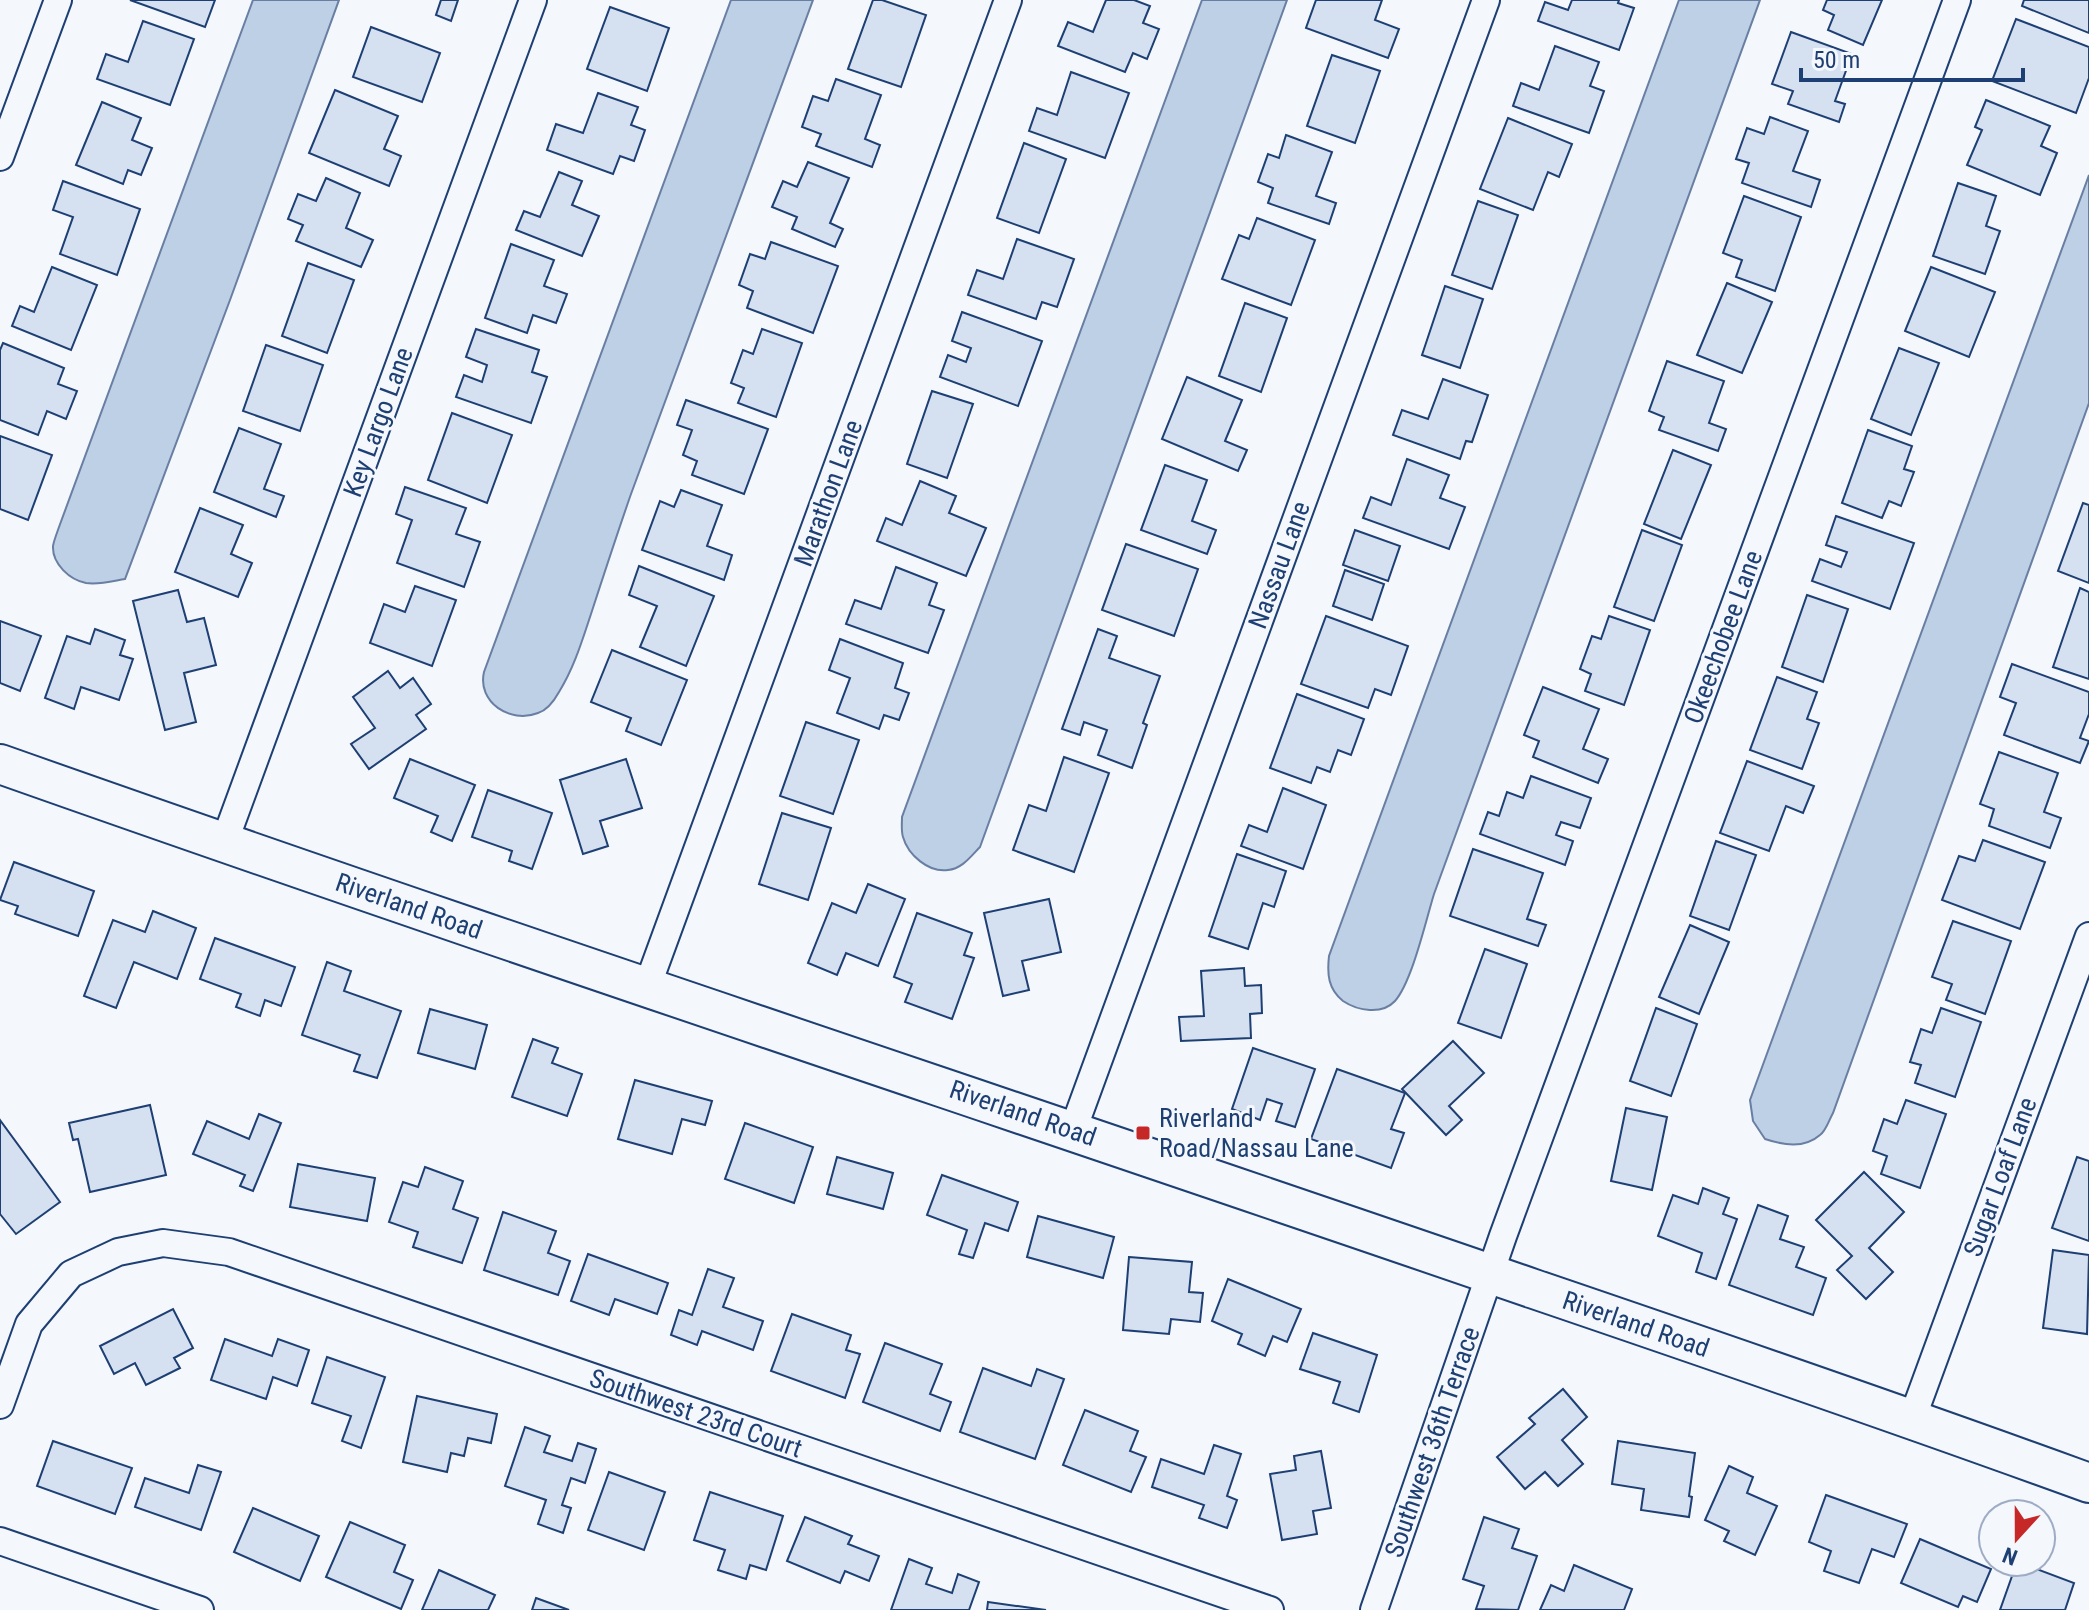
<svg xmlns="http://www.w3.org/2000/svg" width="2089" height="1610" font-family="'Roboto Condensed',sans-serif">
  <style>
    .water { fill: #bed0e5; stroke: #687fa3; stroke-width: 2 }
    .building { fill: #d5e0f0; stroke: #1d3f73; stroke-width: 2 }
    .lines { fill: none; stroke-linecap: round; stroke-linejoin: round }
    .street-casing { stroke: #1d3f73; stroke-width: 30 }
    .secondary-casing { stroke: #1d3f73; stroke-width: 42 }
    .street { stroke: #f4f7fb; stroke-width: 26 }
    .secondary { stroke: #f4f7fb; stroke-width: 38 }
    .poi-dot { fill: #c62828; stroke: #f4f7fb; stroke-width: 3 }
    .labels { text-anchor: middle; stroke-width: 6; stroke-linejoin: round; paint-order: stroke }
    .street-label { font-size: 26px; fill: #1d3f73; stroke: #f4f7fb }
    .poi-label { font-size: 26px; fill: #1d3f73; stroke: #f4f7fb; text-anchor: start }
  </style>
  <rect width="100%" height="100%" fill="#f4f7fb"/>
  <g class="water">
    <path d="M253,0H339L230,300L125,579C113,581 99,585 86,583C70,580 52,564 53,546C54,540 57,533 59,527Z"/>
    <path d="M731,0H813C752,165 692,329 631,494C617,534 604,574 591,614C582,641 574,668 559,692C554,701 548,710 538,713C510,724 477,702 484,672Z"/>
    <path d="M1202,0H1287L980,847C971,856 962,869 948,870C929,873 908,855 903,837C901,831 902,823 902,817Z"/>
    <path d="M1679,0H1760L1434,894C1426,920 1412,982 1395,1001C1382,1015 1358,1011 1343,1001C1328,989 1327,974 1329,956Z"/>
    <path d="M2089,175V403L1833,1113C1829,1120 1826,1131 1820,1135C1804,1149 1783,1145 1765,1139L1753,1121L1750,1100Z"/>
  </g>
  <g class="building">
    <path d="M130,0H215L205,27Z"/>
    <path d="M441,0H458L451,21L436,15Z"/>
    <path d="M873,0H882L926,15L901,87L848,69Z"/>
    <path d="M1106,0H1134L1150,6L1143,23L1159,29L1147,59L1133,53L1125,72L1058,46L1068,22L1093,32Z"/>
    <path d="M1316,0H1382L1375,20L1399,29L1388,58L1306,28Z"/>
    <path d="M1572,0H1619L1618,3L1634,8L1619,50L1538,21L1545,2L1568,10Z"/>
    <path d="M1827,0H1882L1863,45L1828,30L1834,15L1823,10Z"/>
    <path d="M2024,0H2089V33L2022,6Z"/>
    <path d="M610,7L669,28L647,91L587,69Z"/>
    <path d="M2016,19L2089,47V78L2076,113L1992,81Z"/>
    <path d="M143,21L194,39L170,105L97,79L106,54L128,62Z"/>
    <path d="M371,27L440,53L422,102L353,77Z"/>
    <path d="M1791,32L1852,54L1835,101L1845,104L1839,122L1788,104L1793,91L1772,84Z"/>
    <path d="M1555,46L1599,62L1590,86L1604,91L1589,133L1513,106L1521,83L1539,90Z"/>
    <path d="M1332,55L1380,71L1355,143L1307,126Z"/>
    <path d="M1071,72L1129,93L1105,158L1029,131L1037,108L1057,115Z"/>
    <path d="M836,79L881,95L865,139L880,145L872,167L816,146L821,134L802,127L813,96L828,101Z"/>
    <path d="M335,90L398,116L384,149L401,156L389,186L309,153Z"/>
    <path d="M598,93L638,107L631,125L645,130L634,161L620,156L613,174L547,150L556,124L583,133Z"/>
    <path d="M1986,100L2050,126L2041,146L2057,153L2040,195L1967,165L1982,130L1975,127Z"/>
    <path d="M102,102L141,118L132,140L152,148L141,175L128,170L123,184L76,165Z"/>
    <path d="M1770,117L1808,131L1793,171L1820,180L1811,207L1742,183L1749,163L1736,159L1747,128L1764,134Z"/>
    <path d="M1508,118L1572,144L1559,177L1548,172L1533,210L1480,189Z"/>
    <path d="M1286,135L1332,152L1316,196L1336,203L1329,224L1268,203L1273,188L1258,182L1268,154L1279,158Z"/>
    <path d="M1024,143L1066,159L1039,233L997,218Z"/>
    <path d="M808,162L849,178L830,223L843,229L835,247L792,229L797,217L772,207L783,181L797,187Z"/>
    <path d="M559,172L582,181L572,205L599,216L582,256L516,230L524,211L540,217Z"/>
    <path d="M326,178L360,193L346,228L373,240L361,267L296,241L303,225L288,219L298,194L316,201Z"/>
    <path d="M63,181L140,209L117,275L60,254L73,217L53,210Z"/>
    <path d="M1958,183L1996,196L1986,226L2000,231L1985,274L1933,256Z"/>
    <path d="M1744,196L1801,217L1775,291L1736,277L1742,260L1723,253Z"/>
    <path d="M1478,201L1518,215L1492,289L1452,275Z"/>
    <path d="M1257,218L1315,240L1291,305L1222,279L1239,235L1249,239Z"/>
    <path d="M1017,239L1074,259L1057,307L1042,302L1036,319L968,295L977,270L1003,279Z"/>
    <path d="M771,242L838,266L813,333L747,308L753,291L739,285L750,254L765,259Z"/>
    <path d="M511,244L554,260L544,286L567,294L556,323L533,315L527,333L485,318Z"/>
    <path d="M308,263L354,280L327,353L282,336Z"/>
    <path d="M52,267L97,285L71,350L12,326L20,306L34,312Z"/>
    <path d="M1931,267L1995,292L1969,357L1905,331Z"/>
    <path d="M1727,283L1772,302L1742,373L1697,355Z"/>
    <path d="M1445,286L1483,299L1460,368L1422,355Z"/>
    <path d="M1245,303L1287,318L1261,392L1219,376Z"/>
    <path d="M962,312L1042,341L1018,406L940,377L948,355L966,362L971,348L952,341Z"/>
    <path d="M476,329L539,350L532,372L547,377L531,423L456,397L464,375L482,382L487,365L466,357Z"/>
    <path d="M762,329L802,343L776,417L738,403L744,388L731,383L743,350L753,354Z"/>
    <path d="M3,343L64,368L58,384L77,391L66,419L47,411L38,435L0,420V350Z"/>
    <path d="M266,345L323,365L300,431L243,411Z"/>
    <path d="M1899,348L1939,363L1911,435L1871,419Z"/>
    <path d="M1667,361L1724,381L1709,423L1726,429L1718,451L1659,430L1664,417L1649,411Z"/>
    <path d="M1187,377L1242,400L1225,441L1247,450L1238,471L1162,439Z"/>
    <path d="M1443,379L1488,395L1472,442L1466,441L1460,459L1393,435L1402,410L1428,419Z"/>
    <path d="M932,391L973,404L947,478L907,464Z"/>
    <path d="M686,400L768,429L744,494L692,475L697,461L683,455L692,430L677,425Z"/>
    <path d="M452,413L512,435L487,503L428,480Z"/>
    <path d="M239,428L281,444L264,489L284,496L276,517L214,492Z"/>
    <path d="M1868,430L1912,446L1904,469L1914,472L1901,506L1889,501L1882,518L1842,503Z"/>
    <path d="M0,436L52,455L28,520L0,509Z"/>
    <path d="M1673,450L1711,465L1681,539L1644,524Z"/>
    <path d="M1407,459L1449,475L1440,498L1465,507L1449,549L1363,518L1371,497L1391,505Z"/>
    <path d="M1165,465L1207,480L1192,521L1216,530L1207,554L1141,530Z"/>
    <path d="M920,481L956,496L949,513L986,528L966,576L877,541L886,518L902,525Z"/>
    <path d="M405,487L466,508L456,534L480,542L464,587L397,563L412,520L396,514Z"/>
    <path d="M681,490L722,505L707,546L732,555L724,580L642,550L660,501L674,507Z"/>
    <path d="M2083,503L2089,505V583L2058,571Z"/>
    <path d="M200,508L243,525L231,554L252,563L238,597L175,572Z"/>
    <path d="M1836,516L1914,543L1890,609L1812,581L1820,559L1841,567L1847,552L1826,545Z"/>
    <path d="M1355,530L1400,546L1388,581L1343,565Z"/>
    <path d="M1642,530L1682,545L1654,621L1614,607Z"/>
    <path d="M1126,544L1198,569L1174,636L1102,610Z"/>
    <path d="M639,566L714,596L686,666L640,647L657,606L629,595Z"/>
    <path d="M896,567L937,583L929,605L944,610L928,653L846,624L855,600L881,609Z"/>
    <path d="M1345,570L1384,584L1372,620L1333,606Z"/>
    <path d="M415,586L456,600L432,666L370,643L384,604L405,612Z"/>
    <path d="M2080,588L2089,592V679L2053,667Z"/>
    <path d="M178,590L187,622L204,618L216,665L184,673L196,722L165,730L133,601Z"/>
    <path d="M1807,595L1848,609L1823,682L1782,667Z"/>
    <path d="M1326,616L1408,646L1391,695L1375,689L1368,708L1301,684Z"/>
    <path d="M1609,616L1650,630L1624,705L1585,691L1591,674L1580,669L1592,636L1601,639Z"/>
    <path d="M0,621L41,636L20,691L0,683Z"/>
    <path d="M95,629L125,640L120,655L133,659L119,700L81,687L74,709L45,698L67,636L90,644Z"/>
    <path d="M1098,629L1117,636L1109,658L1160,676L1143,723L1147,725L1132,768L1098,755L1107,730L1084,722L1080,735L1062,729Z"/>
    <path d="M840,639L903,663L895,688L909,693L899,720L884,715L879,729L837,713L850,678L829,670Z"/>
    <path d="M612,650L687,680L661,745L626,731L631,718L591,702Z"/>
    <path d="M2012,664L2089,692V714L2080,738L2089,741L2080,763L2004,735L2016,703L2000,697Z"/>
    <path d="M388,671L400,688L413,678L431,704L416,715L426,729L369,769L351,744L375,728L353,697Z"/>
    <path d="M1777,677L1817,692L1807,719L1819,723L1802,769L1750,750Z"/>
    <path d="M1543,687L1599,709L1583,749L1608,759L1598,783L1533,757L1539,741L1524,735Z"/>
    <path d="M1297,694L1364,719L1351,755L1338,750L1330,772L1317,767L1311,783L1270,768Z"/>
    <path d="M806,722L859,740L833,814L780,796Z"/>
    <path d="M1999,752L2058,773L2044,812L2061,818L2050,848L1989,826L1994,809L1980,804Z"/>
    <path d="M1064,757L1109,773L1074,872L1013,850L1029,805L1046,811Z"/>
    <path d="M410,759L475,785L452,841L431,832L438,816L394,798Z"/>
    <path d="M626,759L642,808L600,821L608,846L583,854L560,780Z"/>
    <path d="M1747,761L1814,786L1803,813L1786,806L1769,851L1720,833Z"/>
    <path d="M1531,776L1591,798L1580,828L1561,822L1556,835L1573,841L1565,865L1480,834L1488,812L1499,816L1507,792L1523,798Z"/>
    <path d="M1283,788L1326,805L1303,869L1241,846L1249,825L1267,832Z"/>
    <path d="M488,790L552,813L532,869L509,861L512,851L472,837Z"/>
    <path d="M782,813L831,828L808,900L759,884Z"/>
    <path d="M1983,840L2045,862L2020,929L1942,900L1959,856L1975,861Z"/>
    <path d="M1716,841L1756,855L1729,930L1690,916Z"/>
    <path d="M1473,849L1543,873L1527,919L1546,925L1538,946L1450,916Z"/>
    <path d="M1237,854L1286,871L1274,907L1263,903L1248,949L1209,936Z"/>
    <path d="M14,862L94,891L78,936L15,914L18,906L0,900Z"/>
    <path d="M868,884L905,899L878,966L846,953L837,975L808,963L832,903L856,913Z"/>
    <path d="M1049,899L1061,952L1022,961L1029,990L1003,996L984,913Z"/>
    <path d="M153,911L196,928L177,979L134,962L116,1008L84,996L113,920L145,932Z"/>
    <path d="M917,913L972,933L964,955L974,958L952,1019L905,1002L912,984L894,977Z"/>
    <path d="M1953,921L2011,941L1985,1014L1946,1000L1952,984L1932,977Z"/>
    <path d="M1690,925L1729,942L1699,1014L1659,997Z"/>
    <path d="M215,938L295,967L281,1006L265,1000L260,1016L236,1007L241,994L200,979Z"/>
    <path d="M1485,949L1527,964L1501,1038L1458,1023Z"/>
    <path d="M327,962L351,971L344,991L401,1011L377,1078L354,1071L360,1055L302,1035Z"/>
    <path d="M1244,968L1245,986L1261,985L1262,1013L1250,1014L1251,1038L1181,1041L1179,1017L1204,1016L1201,971Z"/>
    <path d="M1656,1008L1697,1024L1671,1096L1630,1081Z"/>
    <path d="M1941,1008L1981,1022L1955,1097L1915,1083L1921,1065L1910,1062L1921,1029L1932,1033Z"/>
    <path d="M430,1009L487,1025L475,1069L418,1053Z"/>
    <path d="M533,1039L558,1048L552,1063L582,1074L567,1116L512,1097Z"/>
    <path d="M1453,1041L1484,1073L1449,1106L1462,1120L1446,1135L1402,1089Z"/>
    <path d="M1253,1048L1315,1069L1295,1127L1276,1121L1282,1104L1267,1099L1260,1120L1232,1109Z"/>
    <path d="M1337,1069L1405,1093L1391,1129L1404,1133L1391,1168L1311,1139Z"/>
    <path d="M635,1080L712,1101L705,1125L682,1119L672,1154L618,1139Z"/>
    <path d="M1906,1100L1946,1114L1920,1188L1881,1174L1887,1156L1873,1151L1884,1119L1897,1124Z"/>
    <path d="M150,1105L166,1175L90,1192L78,1139L73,1140L69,1123Z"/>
    <path d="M1626,1108L1667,1117L1652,1190L1611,1181Z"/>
    <path d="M259,1114L281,1123L253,1191L240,1186L245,1175L193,1154L207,1121L249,1139Z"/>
    <path d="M0,1120L60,1202L16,1234L0,1214Z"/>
    <path d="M745,1123L813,1147L794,1203L725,1179Z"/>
    <path d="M837,1157L893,1173L883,1209L827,1194Z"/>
    <path d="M2077,1157L2089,1161V1241L2052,1228Z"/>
    <path d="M298,1164L375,1178L367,1221L290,1207Z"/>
    <path d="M425,1167L463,1181L453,1209L478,1218L462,1263L413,1247L418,1232L389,1222L403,1182L418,1187Z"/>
    <path d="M1864,1172L1904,1212L1869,1248L1893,1272L1866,1299L1837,1270L1852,1256L1816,1220Z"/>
    <path d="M942,1175L1018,1202L1008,1231L985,1223L973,1258L959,1254L967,1230L927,1215Z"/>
    <path d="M1703,1188L1729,1198L1723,1214L1737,1219L1716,1279L1696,1272L1702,1253L1658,1236L1673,1195L1698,1204Z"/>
    <path d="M1758,1205L1788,1216L1780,1239L1804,1247L1796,1267L1826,1278L1813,1315L1729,1285Z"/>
    <path d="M503,1212L556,1231L548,1253L570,1261L558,1295L484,1270Z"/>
    <path d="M1038,1216L1114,1237L1103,1278L1027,1257Z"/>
    <path d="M2053,1250L2089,1255L2087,1334L2043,1328Z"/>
    <path d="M588,1254L668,1283L657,1314L615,1299L609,1315L571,1301Z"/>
    <path d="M1129,1257L1192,1262L1189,1292L1203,1293L1200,1322L1171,1319L1169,1334L1123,1330Z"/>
    <path d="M708,1269L734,1278L723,1307L763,1321L753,1350L702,1331L697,1345L671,1335L679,1310L692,1315Z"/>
    <path d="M1228,1279L1301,1309L1287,1342L1273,1336L1265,1356L1238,1344L1242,1334L1212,1321Z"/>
    <path d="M173,1309L193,1348L174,1358L180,1368L146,1385L135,1363L114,1374L100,1346Z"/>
    <path d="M792,1314L851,1335L846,1350L860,1354L845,1398L771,1371Z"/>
    <path d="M1313,1333L1377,1355L1359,1412L1333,1403L1340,1382L1300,1369Z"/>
    <path d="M225,1339L272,1356L278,1339L309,1350L297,1386L273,1377L266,1399L211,1380Z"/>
    <path d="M885,1343L942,1364L930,1394L951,1402L940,1431L863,1402Z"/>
    <path d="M327,1357L385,1377L361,1448L342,1441L351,1416L312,1403Z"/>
    <path d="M983,1368L1031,1386L1037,1369L1064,1379L1035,1459L960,1432Z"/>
    <path d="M1563,1389L1587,1417L1562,1440L1583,1464L1558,1486L1545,1472L1525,1489L1497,1457L1535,1424L1529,1418Z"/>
    <path d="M417,1396L497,1414L491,1443L468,1438L464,1456L451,1453L447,1472L403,1462Z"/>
    <path d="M1085,1410L1138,1431L1130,1451L1146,1457L1131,1492L1063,1465Z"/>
    <path d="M525,1427L550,1436L544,1452L572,1461L578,1443L596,1449L585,1483L571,1478L562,1505L571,1508L563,1533L538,1524L546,1500L505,1486Z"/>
    <path d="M53,1441L132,1468L115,1514L37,1486Z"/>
    <path d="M1618,1441L1695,1453L1689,1496L1692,1497L1689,1517L1641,1510L1644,1489L1612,1484Z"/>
    <path d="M1214,1445L1241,1454L1227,1496L1237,1500L1227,1528L1199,1518L1204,1505L1152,1487L1161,1459L1204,1474Z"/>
    <path d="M1321,1451L1331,1508L1313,1511L1317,1534L1282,1540L1270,1474L1296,1470L1294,1456Z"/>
    <path d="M198,1465L221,1472L201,1530L135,1507L145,1478L189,1493Z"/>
    <path d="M1729,1466L1753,1477L1747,1493L1777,1506L1755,1555L1724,1541L1729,1531L1705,1520Z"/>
    <path d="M609,1472L665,1492L644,1550L588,1530Z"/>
    <path d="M710,1492L783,1516L766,1570L750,1565L746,1579L718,1570L725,1550L694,1540Z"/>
    <path d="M1826,1495L1907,1524L1894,1557L1872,1549L1859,1583L1824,1571L1831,1551L1809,1542Z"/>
    <path d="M253,1508L319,1536L300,1581L234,1552Z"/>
    <path d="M805,1517L852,1536L848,1544L879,1556L869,1581L845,1571L840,1583L787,1561Z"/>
    <path d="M1484,1517L1519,1529L1512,1548L1537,1556L1518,1610L1476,1609L1484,1586L1463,1579Z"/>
    <path d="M350,1522L405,1545L394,1572L413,1580L401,1609L326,1577Z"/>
    <path d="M1920,1539L1991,1569L1977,1602L1963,1596L1958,1607L1901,1583Z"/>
    <path d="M909,1559L932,1568L926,1584L952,1593L958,1574L979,1582L969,1610H891Z"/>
    <path d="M2017,1562L2041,1563L2039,1570L2074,1583L2065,1610H2000Z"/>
    <path d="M1574,1565L1632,1589L1624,1610H1540L1551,1585L1564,1591Z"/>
    <path d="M439,1570L495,1595L488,1610H422Z"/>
    <path d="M536,1598L569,1610H532Z"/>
    <path d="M988,1602L1046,1610H987Z"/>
  </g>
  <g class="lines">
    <g class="street-casing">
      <g id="street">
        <path d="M0,157L58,0"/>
        <path d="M224,843L533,0"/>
        <path d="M647,987L1008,0"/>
        <path d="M1073,1130L1486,0"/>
        <path d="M0,1405L29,1324L71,1274L118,1252L163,1243L229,1252L1270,1610"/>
        <path d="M1912,1419L2089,936"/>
        <path d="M0,1541L200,1610"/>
        <path d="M1374,1610L1503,1236L1957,0"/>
      </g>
    </g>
    <g class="secondary-casing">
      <path id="secondary" d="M0,764C509,944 1023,1113 1534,1289C1719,1352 1905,1416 2089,1483"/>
    </g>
    <use href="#street" class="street"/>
    <use href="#secondary" class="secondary"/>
  </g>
  <rect class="poi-dot" x="1135" y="1125" width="16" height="16" rx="4"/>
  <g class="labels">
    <g class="street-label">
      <text transform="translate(378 422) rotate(-70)" y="9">Key Largo Lane</text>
      <text transform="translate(828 493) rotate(-70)" y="9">Marathon Lane</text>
      <text transform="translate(1279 565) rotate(-70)" y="9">Nassau Lane</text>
      <text transform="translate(1723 637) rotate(-70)" y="9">Okeechobee Lane</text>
      <text transform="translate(409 906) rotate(19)" y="9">Riverland Road</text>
      <text transform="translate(1023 1113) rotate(19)" y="9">Riverland Road</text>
      <text transform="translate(2000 1177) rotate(-70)" y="9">Sugar Loaf Lane</text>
      <text transform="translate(1636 1324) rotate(19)" y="9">Riverland Road</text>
      <text transform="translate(696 1413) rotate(19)" y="9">Southwest 23rd Court</text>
      <text transform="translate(1432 1442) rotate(-71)" y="9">Southwest 36th Terrace</text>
    </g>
    <g class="poi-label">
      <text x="1159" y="1127">Riverland<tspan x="1159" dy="30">Road/Nassau Lane</tspan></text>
    </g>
  </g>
  <g transform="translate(2017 1538) rotate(201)"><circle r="38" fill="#f4f7fb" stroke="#9eadc5" stroke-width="2"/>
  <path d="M0-6L14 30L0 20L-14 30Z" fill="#c62828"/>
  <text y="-12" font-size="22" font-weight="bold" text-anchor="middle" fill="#1d3f73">N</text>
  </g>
  <path d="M1801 68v12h222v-12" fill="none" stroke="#1d3f73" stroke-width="4"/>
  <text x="1813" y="68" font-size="24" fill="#1d3f73" stroke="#f4f7fb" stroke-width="6" paint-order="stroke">50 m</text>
</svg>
